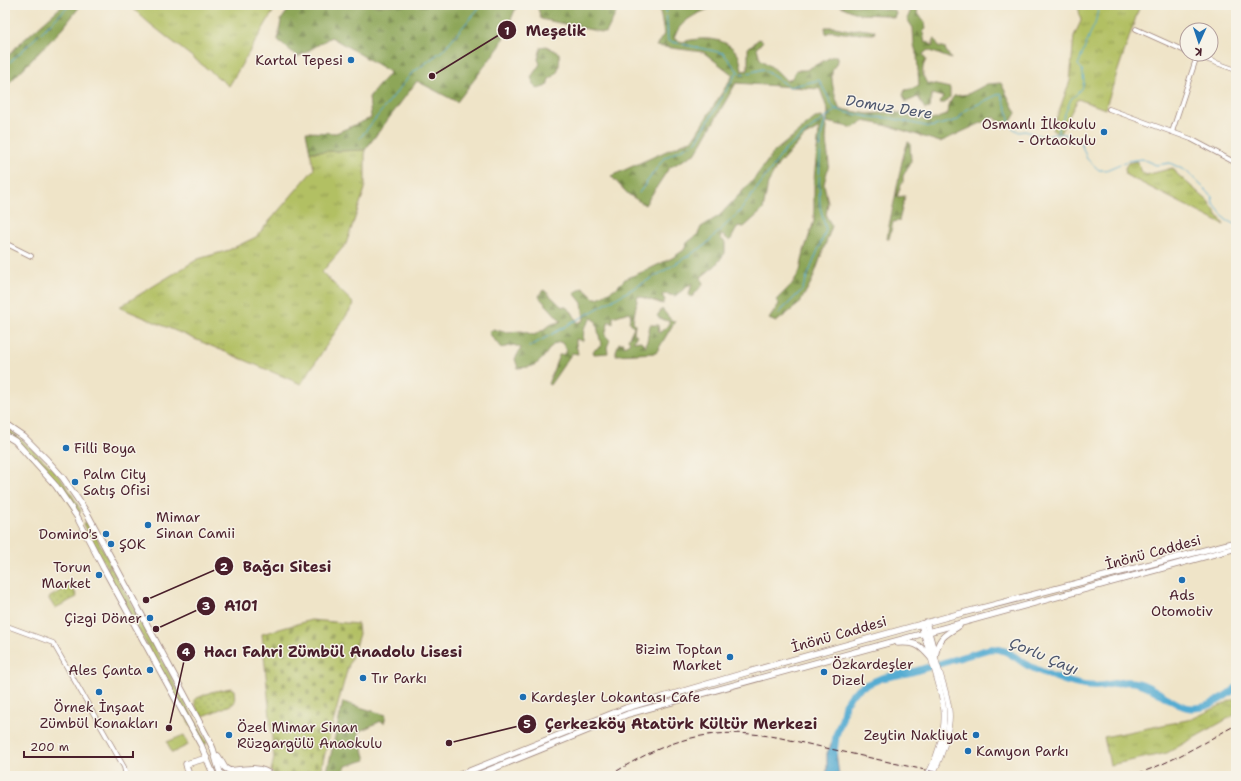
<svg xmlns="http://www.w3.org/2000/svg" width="1241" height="781" font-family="'Shantell Sans',sans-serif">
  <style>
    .grass { fill: url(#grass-tufts); stroke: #7e7047 }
    .forest { fill: url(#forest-firs); stroke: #6c6242 }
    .cemetery { fill: url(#cemetery-stones); stroke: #7e7047 }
    .park { fill: url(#park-dots); stroke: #7e7047 }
    .garden { fill: #b2c063; stroke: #7e7047 }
    .water { fill: url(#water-ripples); stroke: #50667e }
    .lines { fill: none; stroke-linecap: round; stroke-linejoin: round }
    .stream { stroke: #55acd2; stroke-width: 1 }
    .river { stroke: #55acd2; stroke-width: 7 }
    .tertiary-casing { stroke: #9c827a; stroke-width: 5.5 }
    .secondary-casing { stroke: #9c827a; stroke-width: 6 }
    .primary-casing { stroke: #9c827a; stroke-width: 7 }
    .tertiary { stroke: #fff; stroke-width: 4 }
    .secondary { stroke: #fff; stroke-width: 5 }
    .primary { stroke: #fff; stroke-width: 5.5 }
    .rail { stroke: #4a1f2b; stroke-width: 1; stroke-dasharray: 6 3; stroke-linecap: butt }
    .poi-dot { fill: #1f6fb2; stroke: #f7f3e8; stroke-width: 1.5 }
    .labels { text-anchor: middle; stroke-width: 3; stroke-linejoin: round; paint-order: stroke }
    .poi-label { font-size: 14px; fill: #4a1f2b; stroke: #f7f3e8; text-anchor: start }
    .street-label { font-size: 14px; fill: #4a1f2b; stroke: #f7f3e8 }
    .water-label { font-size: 15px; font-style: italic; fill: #4e576e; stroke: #f7f3e8 }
    .leader { fill: none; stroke: #4a1f2b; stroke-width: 1.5 }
    .callout-dot { fill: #4a1f2b; stroke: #f7f3e8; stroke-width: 1.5 }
    .mark-label { font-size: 12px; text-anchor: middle; font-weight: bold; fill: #fff }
    .callout-label { font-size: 15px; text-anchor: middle; font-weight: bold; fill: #4a1f2b; stroke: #f7f3e8; stroke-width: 3; stroke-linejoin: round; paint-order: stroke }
  </style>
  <defs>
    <pattern id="grass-tufts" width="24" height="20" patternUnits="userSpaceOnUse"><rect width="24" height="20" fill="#b2c063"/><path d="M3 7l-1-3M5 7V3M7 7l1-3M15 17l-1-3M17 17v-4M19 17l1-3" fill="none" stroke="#939b52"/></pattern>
    <pattern id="forest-firs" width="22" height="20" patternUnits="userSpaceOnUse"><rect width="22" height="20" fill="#8da659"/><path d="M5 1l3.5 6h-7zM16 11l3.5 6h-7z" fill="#75874a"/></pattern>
    <pattern id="cemetery-stones" width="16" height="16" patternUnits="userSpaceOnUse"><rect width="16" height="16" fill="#b2c063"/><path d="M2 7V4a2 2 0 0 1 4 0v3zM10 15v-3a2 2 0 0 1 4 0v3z" fill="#939b52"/></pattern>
    <pattern id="park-dots" width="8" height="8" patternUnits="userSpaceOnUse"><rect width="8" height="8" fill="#b2c063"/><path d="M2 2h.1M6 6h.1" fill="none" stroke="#939b52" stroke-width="1.8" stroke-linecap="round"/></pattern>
    <pattern id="water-ripples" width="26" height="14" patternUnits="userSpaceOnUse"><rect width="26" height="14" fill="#55acd2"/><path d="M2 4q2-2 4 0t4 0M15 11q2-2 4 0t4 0" fill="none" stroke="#488bab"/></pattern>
  </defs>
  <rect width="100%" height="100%" fill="#f7f3e8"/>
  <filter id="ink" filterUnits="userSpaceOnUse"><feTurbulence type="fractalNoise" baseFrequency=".025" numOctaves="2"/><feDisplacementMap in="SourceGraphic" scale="8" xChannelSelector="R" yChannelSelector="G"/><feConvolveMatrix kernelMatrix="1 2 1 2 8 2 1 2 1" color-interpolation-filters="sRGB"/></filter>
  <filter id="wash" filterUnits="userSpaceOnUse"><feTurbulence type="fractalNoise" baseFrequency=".012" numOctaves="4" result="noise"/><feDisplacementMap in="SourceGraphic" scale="16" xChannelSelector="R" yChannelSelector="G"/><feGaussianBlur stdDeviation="0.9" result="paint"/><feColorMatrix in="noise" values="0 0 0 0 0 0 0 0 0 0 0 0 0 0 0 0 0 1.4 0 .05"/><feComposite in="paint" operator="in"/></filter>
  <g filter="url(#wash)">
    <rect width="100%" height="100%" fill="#efe4c8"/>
    <g class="grass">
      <path d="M129,5H277L229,86L149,23Z"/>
      <path d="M1078,5H1140L1105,109L1078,99L1060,133L1052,130L1070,81L1074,36L1081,21Z"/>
      <path d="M365,150V189L346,244L322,272L354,304L301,384L119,307L198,259L229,250L256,237L314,169L310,152Z"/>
      <path d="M1137,161L1142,172L1146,175L1173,168L1177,174L1208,201L1224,225L1126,175L1125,168L1128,163Z"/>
      <path d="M5,426C26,444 48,462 65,484C71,493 76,502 81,511L77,513L56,482L44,468L5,432Z"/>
      <path d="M88,521L111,565L107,568L83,524Z"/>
      <path d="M111,567L207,743L202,746L106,570Z"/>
      <path d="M1236,698V714L1167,753L1110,765L1104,737L1192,719Z"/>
    </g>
    <g class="forest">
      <path d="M63,5H81L63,28L5,87V60L18,45Z"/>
      <path d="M292,5H517L500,46L457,102L417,81L365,150L310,152L306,132L336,133L371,118L369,97L390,72L331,37L298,57L278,40L281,20Z"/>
      <path d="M537,5H620L606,33L541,19Z"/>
      <path d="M659,5H718C700,13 680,18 674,39L682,42C700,37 725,36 737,53C740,57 741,66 742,71L748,70V48L759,39L763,41L757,48L760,59L776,70L787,81L792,78L796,70H806L833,56H837C838,66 833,65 832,73C831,85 836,99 840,110H846L868,114L895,112L913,118L932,120L947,115L948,105L954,96L968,94L987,84L1001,83L1016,113L1007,128L994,117L940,142L889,126L863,121L853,128L827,122L828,111L820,89L736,83L696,153L669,168L645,205L628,194L611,176L693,139L733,75L703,52L656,46L664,34Z"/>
      <path d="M848,5C864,5 879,9 895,10L896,14L894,18L884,15L859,14L840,6Z"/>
      <path d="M913,5H919L917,12L925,23L926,29L923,32L925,42H928L933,46V40L935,39L939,47H944L951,59L928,50L923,54L926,60C921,68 922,76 927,83L950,88V97L945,103H940L943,97L932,94L930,108L925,109L918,97L906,102L903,95L905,90L911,89L919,86L917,55L914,45L913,28L907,19Z"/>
      <path d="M825,27H835L849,30L859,29L875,31L874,34L844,33L832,31L826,34Z"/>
      <path d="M546,46L559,53C560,63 560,75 549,79L547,86L538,89L534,85L531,77L540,64L538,59L541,47Z"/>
      <path d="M822,117L827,127L826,140L829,164L824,184L828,203L826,216L832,226L812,281L799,304L776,322L769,319L779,304L776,300L792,284L800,271L804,251L814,221V179L819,131L818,129L805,136L778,165L768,183L763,210L744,227L738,226L730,241L722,235L720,238L725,242V253L715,266L701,277L703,284L692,297L689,295L692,283L675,296L666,294L662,295L665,300L663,304L638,296L633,321L635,325L634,333L637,335L633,342L641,341L646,346L650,325H658L659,333L669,325V321L661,319L657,316L662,309L672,321H675L656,353L616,355V351L619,343H624V347L630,342L628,339L634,327L629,321L631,316L629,312L613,317V324L609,321L605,335L610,340L607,347L608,353L594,354L593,351L602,345L600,340L596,321L592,318L584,328L583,341L576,339V344L578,354L572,353L550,385L548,384L559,355L564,354L567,350L561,342C548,343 547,358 536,364C531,368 524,367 518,368L515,359L521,348L514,345L501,348L489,333L493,329L505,332L522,331L534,335C541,332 546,327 552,324C555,323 558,323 561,321L539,297L541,292L544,290L561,306L566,307L572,312L578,323L584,320L582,303L574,293L583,288L594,298H598L616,288L625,279L647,270L672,258L684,250L687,243L698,234L701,227L719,216L754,179L774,152L815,118Z"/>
      <path d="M908,142L910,143L911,161L903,176V182L901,185L897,197L905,196L899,221L893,222L889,239H887C889,221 894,205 897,187C900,172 902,157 908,142Z"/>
      <path d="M343,702L386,715L384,723L381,721L358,732L366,760L346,766L341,776H326Z"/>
    </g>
    <path class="cemetery" d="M311,620L358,624L359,634L346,674L319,776H275L271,771L274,758L262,634Z"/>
    <g class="park">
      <path d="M70,586L73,588L77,597L55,608L49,599L50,597Z"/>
      <path d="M231,688L234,690L235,701L233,704L201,717L195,704V699L211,692Z"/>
    </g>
    <path class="garden" d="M184,735L188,745L172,753L167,742Z"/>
    <path class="water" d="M832,743L835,744L839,776H827V753Z"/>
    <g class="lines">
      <g class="stream">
        <path d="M593,5L602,10L608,5"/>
        <path d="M666,5L668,41L723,53L741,75L763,69L789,87L819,80L834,108L844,112L870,117L890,118L930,127L958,120L964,111L1001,93L1008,113L1010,126L1019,132L1025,131L1045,137L1057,133L1072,136L1081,143L1087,159L1099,170H1106L1127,161L1142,159L1156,165L1170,163L1186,171L1208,192L1212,197L1213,203L1226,220L1236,225"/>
        <path d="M5,67L70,5"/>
        <path d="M1057,133L1071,99L1082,89L1084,81L1082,69L1078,65L1090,34L1095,24L1099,5"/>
        <path d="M360,138L411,74L442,51L479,8L489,5"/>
        <path d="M639,193L664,158L696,142L737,72"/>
        <path d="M779,313L802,290L826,230L820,207L819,182L821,136L826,118"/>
        <path d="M529,347L659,274L704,246L741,210L785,150L814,126L837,109"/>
      </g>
      <path class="river" d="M834,752L836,735L842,719L845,704L851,695L861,687L882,678L912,672L989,649C1005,647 1014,657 1027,665C1035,669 1044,673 1052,676C1067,682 1084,688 1099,686C1113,685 1125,679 1138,683C1156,687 1177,709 1193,708C1210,708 1223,698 1236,688"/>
    </g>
  </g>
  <g filter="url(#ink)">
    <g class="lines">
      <g class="tertiary-casing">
        <g id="tertiary">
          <path d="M1136,29L1187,52"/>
          <path d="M1192,54L1236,70"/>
          <path d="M1109,109L1191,139L1236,163"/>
          <path d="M1172,132L1197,56"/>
          <path d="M5,243L31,256"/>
          <path d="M5,623L7,626L53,643L124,767L126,776"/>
        </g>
      </g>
      <g class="secondary-casing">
        <g id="secondary">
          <path d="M927,776C937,758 945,734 944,713C943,695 936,676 931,658"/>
          <path d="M932,776C940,760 947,741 949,723C952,705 940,675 935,657"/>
        </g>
      </g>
      <g class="primary-casing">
        <g id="primary">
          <path d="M5,424L24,437L47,460L63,478L77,498L88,515L210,742L213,749L221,776"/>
          <path d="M5,435L15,441L56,486L78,518"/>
          <path d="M79,521L103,567L201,745L214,776"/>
          <path d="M926,622L935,655"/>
          <path d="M921,624L930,654"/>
          <path d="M898,643C916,642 920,645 931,658"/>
          <path d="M935,657C938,638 944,635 959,626"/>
          <path d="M218,756L225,768L230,771C243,769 262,765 272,776"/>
          <path d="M189,776L186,764L207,758"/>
          <path d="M237,776C245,775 258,772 265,776"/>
          <path d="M457,776L626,708L745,673L947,617L1236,542"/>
          <path d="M475,776L628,714L1236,548"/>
        </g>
      </g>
      <use href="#tertiary" class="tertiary"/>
      <use href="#secondary" class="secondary"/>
      <use href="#primary" class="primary"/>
      <g class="rail">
        <path d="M609,776C667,739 711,725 781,738L952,776"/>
        <path d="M1129,776C1167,766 1202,743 1236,725"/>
      </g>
    </g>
  </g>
  <g class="poi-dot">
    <circle cx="351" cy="60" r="4"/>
    <circle cx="1104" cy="132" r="4"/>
    <circle cx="66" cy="448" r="4"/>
    <circle cx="75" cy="482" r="4"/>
    <circle cx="148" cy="525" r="4"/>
    <circle cx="106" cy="534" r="4"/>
    <circle cx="111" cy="544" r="4"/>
    <circle cx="99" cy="575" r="4"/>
    <circle cx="1182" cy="580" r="4"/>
    <circle cx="150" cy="618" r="4"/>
    <circle cx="730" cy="657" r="4"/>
    <circle cx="150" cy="670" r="4"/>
    <circle cx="824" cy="672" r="4"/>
    <circle cx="363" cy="678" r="4"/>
    <circle cx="99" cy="692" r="4"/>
    <circle cx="523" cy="697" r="4"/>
    <circle cx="229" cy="735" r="4"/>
    <circle cx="976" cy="735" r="4"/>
    <circle cx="968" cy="751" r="4"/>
  </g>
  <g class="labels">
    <g class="poi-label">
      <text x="343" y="65" text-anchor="end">Kartal Tepesi</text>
      <text x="1096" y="129" text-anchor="end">Osmanlı İlkokulu<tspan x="1096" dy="16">- Ortaokulu</tspan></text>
      <text x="74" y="453">Filli Boya</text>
      <text x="83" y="479">Palm City<tspan x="83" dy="16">Satış Ofisi</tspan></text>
      <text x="156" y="522">Mimar<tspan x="156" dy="16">Sinan Camii</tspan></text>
      <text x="98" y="539" text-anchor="end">Domino's</text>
      <text x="119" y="549">ŞOK</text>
      <text x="91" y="572" text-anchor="end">Torun<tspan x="91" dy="16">Market</tspan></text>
      <text x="1182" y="600" text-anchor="middle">Ads<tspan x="1182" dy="16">Otomotiv</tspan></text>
      <text x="142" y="623" text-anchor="end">Çizgi Döner</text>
      <text x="722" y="654" text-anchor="end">Bizim Toptan<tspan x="722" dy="16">Market</tspan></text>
      <text x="832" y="669">Özkardeşler<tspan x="832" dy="16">Dizel</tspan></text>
      <text x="142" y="675" text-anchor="end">Ales Çanta</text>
      <text x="371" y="683">Tır Parkı</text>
      <text x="531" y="702">Kardeşler Lokantası Cafe</text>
      <text x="99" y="712" text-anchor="middle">Örnek İnşaat<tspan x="99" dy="16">Zümbül Konakları</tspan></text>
      <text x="237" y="732">Özel Mimar Sinan<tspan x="237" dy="16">Rüzgargülü Anaokulu</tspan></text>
      <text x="968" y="740" text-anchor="end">Zeytin Nakliyat</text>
      <text x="976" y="756">Kamyon Parkı</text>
    </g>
    <g class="street-label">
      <text transform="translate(1153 552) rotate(-15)" y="5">İnönü Caddesi</text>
      <text transform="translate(839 634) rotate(-16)" y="5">İnönü Caddesi</text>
    </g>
    <g class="water-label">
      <text transform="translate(889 107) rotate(9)" y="5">Domuz Dere</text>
      <text transform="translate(1044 656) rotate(23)" y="5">Çorlu Çayı</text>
    </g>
  </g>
  <path class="leader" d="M432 76L507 30M146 600L224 566M156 629L206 606M169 728L186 652M449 743L527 724"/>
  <g class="callout-dot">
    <circle cx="432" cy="76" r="4"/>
    <circle cx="146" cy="600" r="4"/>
    <circle cx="156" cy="629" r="4"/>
    <circle cx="169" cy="728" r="4"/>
    <circle cx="449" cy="743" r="4"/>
    <circle cx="507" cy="30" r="10"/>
    <circle cx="224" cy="566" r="10"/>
    <circle cx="206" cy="606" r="10"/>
    <circle cx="186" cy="652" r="10"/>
    <circle cx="527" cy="724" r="10"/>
  </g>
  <g class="mark-label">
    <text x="507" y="35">1</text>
    <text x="224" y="571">2</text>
    <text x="206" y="610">3</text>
    <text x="186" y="656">4</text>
    <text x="527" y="728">5</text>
  </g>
  <g class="callout-label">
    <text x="556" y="36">Meşelik</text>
    <text x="287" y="572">Bağcı Sitesi</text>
    <text x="241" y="611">A101</text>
    <text x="333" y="657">Hacı Fahri Zümbül Anadolu Lisesi</text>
    <text x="681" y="729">Çerkezköy Atatürk Kültür Merkezi</text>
  </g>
  <rect width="1241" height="781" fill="none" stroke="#f7f3e8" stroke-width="20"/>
  <g transform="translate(1199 42) rotate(183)"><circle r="19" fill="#f7f3e8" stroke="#b29e9c"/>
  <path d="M0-3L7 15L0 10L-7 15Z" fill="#1f6fb2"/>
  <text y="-6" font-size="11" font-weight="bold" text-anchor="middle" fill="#4a1f2b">K</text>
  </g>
  <path d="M24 751v6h109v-6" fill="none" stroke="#4a1f2b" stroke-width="2"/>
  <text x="30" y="751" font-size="12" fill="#4a1f2b" stroke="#f7f3e8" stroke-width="3" paint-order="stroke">200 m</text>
</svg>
